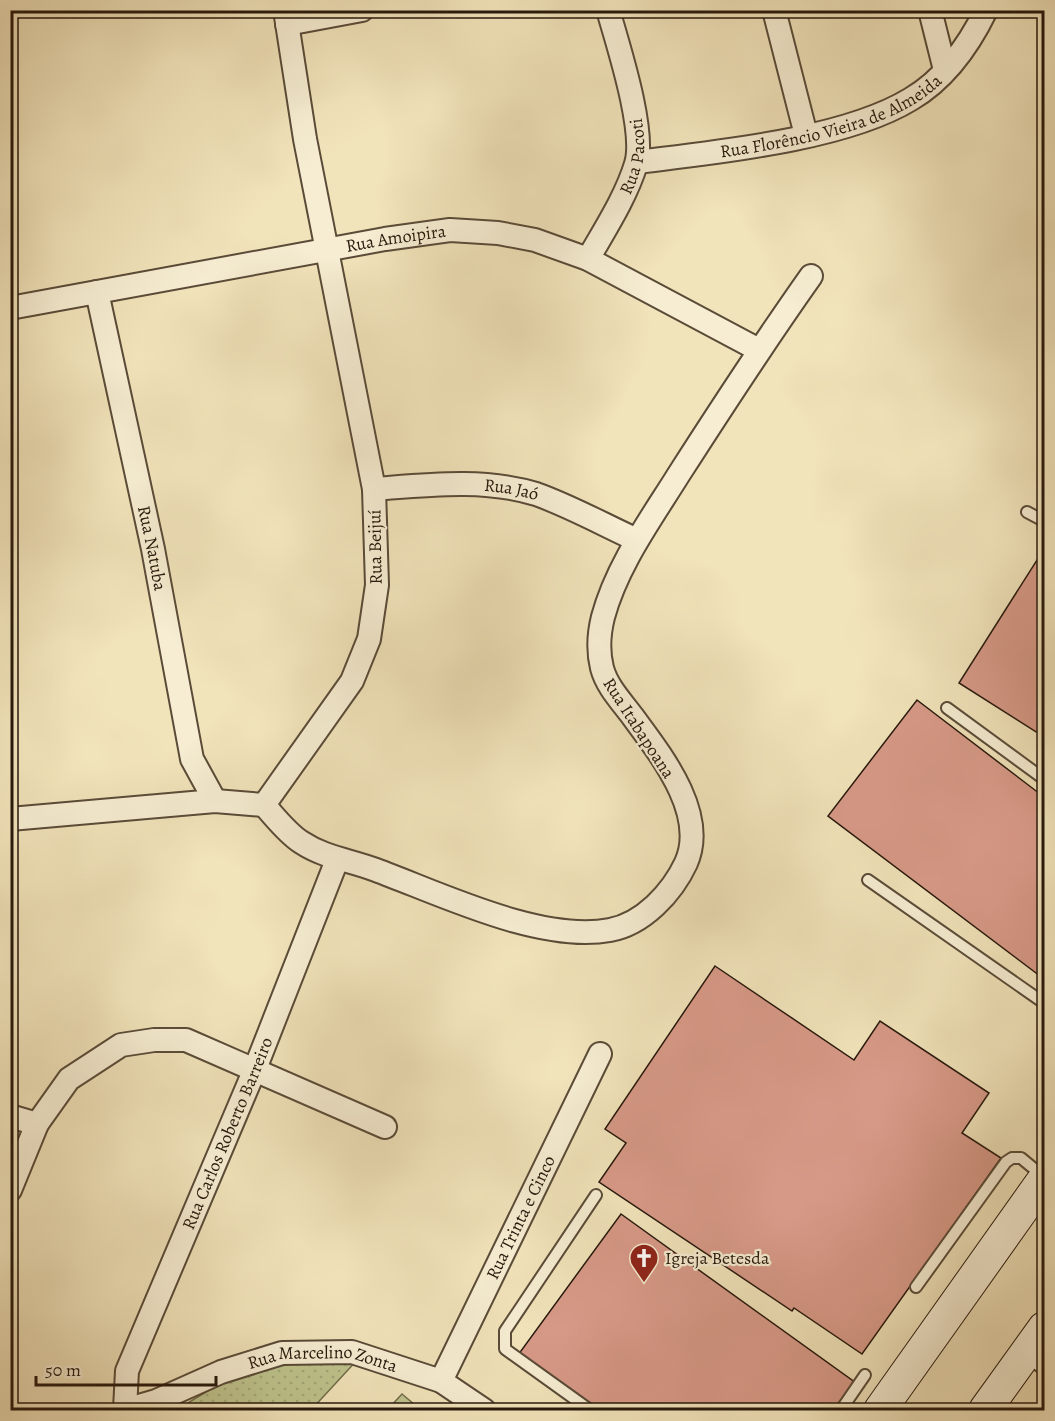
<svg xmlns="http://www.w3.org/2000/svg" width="1055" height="1421" font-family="Alegreya,serif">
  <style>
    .park { fill: url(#park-dots); stroke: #726e4c; stroke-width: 1.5 }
    .pitch { fill: #bec38d; stroke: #726e4c; stroke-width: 1.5 }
    .building { fill: #d79987; stroke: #27180c; stroke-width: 1.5 }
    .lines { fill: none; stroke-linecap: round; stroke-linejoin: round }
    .lane-casing { stroke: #5a4b38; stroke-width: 14 }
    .street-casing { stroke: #5a4b38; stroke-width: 26 }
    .secondary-casing { stroke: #27180c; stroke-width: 34 }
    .path { stroke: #27180c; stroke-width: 4; stroke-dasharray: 1.5 3; stroke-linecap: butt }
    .lane { stroke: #f6edd2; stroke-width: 10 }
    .street { stroke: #f6edd2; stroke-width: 22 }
    .secondary { stroke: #f6edd2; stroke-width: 32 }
    .labels { text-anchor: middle; stroke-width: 4.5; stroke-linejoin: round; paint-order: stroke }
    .street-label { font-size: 18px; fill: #27180c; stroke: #f6edd2 }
    .poi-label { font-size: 18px; fill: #27180c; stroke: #f6edd2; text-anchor: start }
  </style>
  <defs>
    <pattern id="park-dots" width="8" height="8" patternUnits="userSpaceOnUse" patternTransform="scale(1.5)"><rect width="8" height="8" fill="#bec38d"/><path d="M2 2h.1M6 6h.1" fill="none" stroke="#a3a778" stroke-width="1.8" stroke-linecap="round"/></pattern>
  </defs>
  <rect width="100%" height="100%" fill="#f1e3ba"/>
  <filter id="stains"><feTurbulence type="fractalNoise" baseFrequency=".00333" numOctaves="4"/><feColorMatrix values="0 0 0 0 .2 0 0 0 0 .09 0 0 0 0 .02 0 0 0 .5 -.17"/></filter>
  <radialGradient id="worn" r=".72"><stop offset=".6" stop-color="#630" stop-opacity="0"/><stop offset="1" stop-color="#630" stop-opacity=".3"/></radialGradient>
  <path class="park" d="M359,1358L311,1410H194L186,1404L234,1375L266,1364Z"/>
  <path class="pitch" d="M402,1394L421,1410H387Z"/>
  <g class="building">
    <path d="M1044,549V737L959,683Z"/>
    <path d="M917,700L1044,797V979L828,816Z"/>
    <path d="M715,966L854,1060L880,1021L989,1093L962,1133L1001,1158L862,1354L794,1308L792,1311L599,1182L626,1143L605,1129Z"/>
    <path d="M621,1214L856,1383L836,1410H596L518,1355Z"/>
  </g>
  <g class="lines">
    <g class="lane-casing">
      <g id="lane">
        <path d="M1027,512L1044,521"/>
        <path d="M947,708L1044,779"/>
        <path d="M868,880L1044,1003"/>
        <path d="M916,1287L1006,1162L1012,1158H1021L1044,1177"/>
        <path d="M1027,1358L1044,1369"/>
        <path d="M995,1402L1011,1410"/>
        <path d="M590,1410L505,1349V1331L596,1195"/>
        <path d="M841,1410L865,1375"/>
      </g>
    </g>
    <g class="street-casing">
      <g id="street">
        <path d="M774,10L806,135"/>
        <path d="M930,10L945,70"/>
        <path d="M287,24L362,10"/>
        <path id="s1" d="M637,162C716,152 844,140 911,99C945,79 969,45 986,10"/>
        <path id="s2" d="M588,259C605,229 626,197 636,164C646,131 618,45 608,10"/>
        <path id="s3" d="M97,292L153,549L192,759L215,801"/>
        <path id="s4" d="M10,308L385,239L450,230L498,233L535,240L588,259L759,350"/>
        <path id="s5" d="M374,489C427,485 484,478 536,494C570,506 604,525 637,540"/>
        <path d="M264,805C275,817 287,833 301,842C325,858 350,860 376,870C441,894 541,943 610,930C643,924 672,893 686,863C708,814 661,755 633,717C622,702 607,687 602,668C598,652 599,633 603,617C617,565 651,519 679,474C722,407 765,341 811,276"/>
        <path d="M264,805L352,681L369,639L377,585L374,489L305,139L285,10"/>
        <path d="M10,819L215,801L264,805"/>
        <path d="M10,1116L37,1124"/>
        <path d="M10,1190L37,1124L69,1079L121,1045L154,1040H186L385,1127"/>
        <path id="s6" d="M441,1381L600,1054"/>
        <path id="s7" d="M125,1409L127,1371L255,1069L337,860"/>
        <path id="s8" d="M125,1410L156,1401L221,1372L282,1353L352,1352L441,1381L484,1410"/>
      </g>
    </g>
    <g class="secondary-casing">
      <g id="secondary">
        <path d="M880,1410L1044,1179"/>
        <path d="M985,1410L1044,1328"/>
      </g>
    </g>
    <path class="path" d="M1038,1302L1044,1293"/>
    <use href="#lane" class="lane"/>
    <use href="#street" class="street"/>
    <use href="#secondary" class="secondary"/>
  </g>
  <defs>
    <g id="church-pin" transform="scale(1.5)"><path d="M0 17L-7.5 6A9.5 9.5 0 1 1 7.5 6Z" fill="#8f2418" stroke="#f6edd2"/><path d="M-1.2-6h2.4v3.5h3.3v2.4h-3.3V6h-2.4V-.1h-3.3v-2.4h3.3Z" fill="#fff"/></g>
  </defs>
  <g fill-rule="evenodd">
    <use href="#church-pin" x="644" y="1258"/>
  </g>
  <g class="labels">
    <g class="street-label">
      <text dy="6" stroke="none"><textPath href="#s1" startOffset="201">Rua Florêncio Vieira de Almeida</textPath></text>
      <text dy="6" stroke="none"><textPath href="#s2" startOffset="114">Rua Pacoti</textPath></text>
      <text dy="6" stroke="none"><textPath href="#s4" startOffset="392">Rua Amoipira</textPath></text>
      <text dy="6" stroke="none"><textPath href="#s5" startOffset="138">Rua Jaó</textPath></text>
      <text transform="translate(375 547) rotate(-91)" y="6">Rua Beijuí</text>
      <text dy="6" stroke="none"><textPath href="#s3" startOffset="262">Rua Natuba</textPath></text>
      <text transform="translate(639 728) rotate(57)" y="6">Rua Itabapoana</text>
      <text dy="6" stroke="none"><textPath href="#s7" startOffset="296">Rua Carlos Roberto Barreiro</textPath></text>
      <text dy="6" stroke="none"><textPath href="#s6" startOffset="182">Rua Trinta e Cinco</textPath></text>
      <text dy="6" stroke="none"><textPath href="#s8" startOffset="208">Rua Marcelino Zonta</textPath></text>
    </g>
    <g class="poi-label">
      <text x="665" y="1264">Igreja Betesda</text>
    </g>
  </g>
  <rect width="1055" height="1421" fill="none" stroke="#f1e3ba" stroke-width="36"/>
  <rect x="12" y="12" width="1031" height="1397" fill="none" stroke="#27180c" stroke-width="3"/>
  <rect x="18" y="18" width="1019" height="1385" fill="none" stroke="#27180c" stroke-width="1.5"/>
  <path d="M36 1376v9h180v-9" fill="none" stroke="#27180c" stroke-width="3"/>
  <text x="45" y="1376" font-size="18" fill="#27180c" stroke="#f6edd2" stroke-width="4.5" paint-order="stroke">50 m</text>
  <rect width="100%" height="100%" filter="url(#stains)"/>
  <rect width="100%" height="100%" fill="url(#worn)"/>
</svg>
